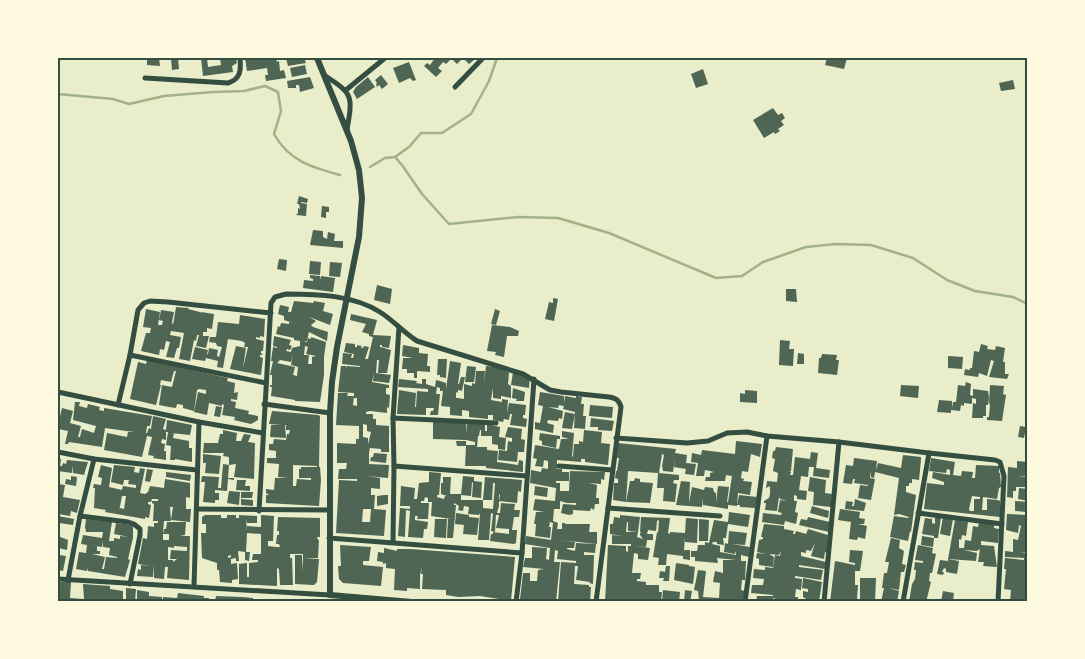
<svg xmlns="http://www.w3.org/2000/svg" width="1085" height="659" font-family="Georgia,serif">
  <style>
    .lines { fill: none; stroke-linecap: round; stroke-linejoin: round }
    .stream { stroke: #a3b18a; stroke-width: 2.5 }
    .building { fill: #4f6655; fill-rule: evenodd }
    .minor { stroke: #344e41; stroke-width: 5 }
    .tertiary { stroke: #344e41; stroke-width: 6 }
    .neatline { fill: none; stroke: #344e41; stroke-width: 2 }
  </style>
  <rect width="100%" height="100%" fill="#e9edc9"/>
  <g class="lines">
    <g class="stream">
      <path d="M58,94L113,99L129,104L164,96L213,92L244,91L265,86L278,92L281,111L274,134C289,161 311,167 340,175"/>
      <path d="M395,157L402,165L422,194L449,224L518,217L558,218L609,233L716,278L742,276L763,262L806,247L836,244L871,245L913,258L947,280L975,291L1013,297L1028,304"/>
      <path d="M370,167L385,158L395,157L409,147L421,133H442L471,114L489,81L497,58"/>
    </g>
  </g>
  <g class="building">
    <path d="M147,58H159L160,66L147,65Z"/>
    <path d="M171,58H178L179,69L172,70Z"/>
    <path d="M201,58H207L208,67L221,65L220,58H236L237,63L232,66L233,72L203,76Z"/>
    <path d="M245,58H276L277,62L279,61L280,71L284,70L286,78L266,81L265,75H268L267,68L247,71Z"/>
    <path d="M286,58H304L306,63L288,66Z"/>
    <path d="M435,58H452L446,64L443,62L438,68L442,71L436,77L424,66L427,63L430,65Z"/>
    <path d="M453,58H472L474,60L469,64L463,58L457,64L452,59Z"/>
    <path d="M827,58H847L844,69L825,65Z"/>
    <path d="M409,62L416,80L413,81L410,78L399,83L393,68Z"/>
    <path d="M305,65L307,74L292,77L290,68Z"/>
    <path d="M703,69L708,84L696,88L691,74Z"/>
    <path d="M381,75L388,84L382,89L379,85L377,87L376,84L377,83L375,80Z"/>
    <path d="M310,77L314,88L300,92L299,85H296V88H288L287,81Z"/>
    <path d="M368,77L375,87L357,99L353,92L356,87Z"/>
    <path d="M1013,80L1015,89L1001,91L999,83Z"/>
    <path d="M773,108L778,115L782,113L785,118L781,121L784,125L778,129L780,131L775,134L774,132L764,138L753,120Z"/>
    <path d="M299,196L308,199L307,203L301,202V203L307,204L306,216L296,215L298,213V208L300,209L299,204H297Z"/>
    <path d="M322,206L329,207V212H326V218L321,217Z"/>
    <path d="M313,230L323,231V237L327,239L328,232L335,234L334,241H343V248L310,245Z"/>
    <path d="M279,259L287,260L286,271L277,269Z"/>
    <path d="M310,261L321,262L320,275L309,274Z"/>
    <path d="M330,262L342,263L340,277L329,276Z"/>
    <path d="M310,275L320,276V280L321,276L335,278L333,292L303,288L304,280L313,281V279L310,278Z"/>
    <path d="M377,285L392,289L390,304L374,300Z"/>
    <path d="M786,289H796L797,302L786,301Z"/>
    <path d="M553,298L558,299L554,321L545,319L549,302L553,303Z"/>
    <path d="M294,301L313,303L314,301L325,303L323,311L333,314L330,325L309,317L316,321L311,325L313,327L328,332L327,341L309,332L307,341H304L307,342L308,338L311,339V337L326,342L324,357V375L320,402L295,401V400L271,396L272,387H270V385H272V375H270L273,361H271L273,347L277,348V347L273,346L274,336L291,340L289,345L292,346L290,350L287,349L286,351L291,352L292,348L300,346V341L294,340V338L276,334L278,326L280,327L281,323L289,324V322L293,323L284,320V316L278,314L280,305L289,307L288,312H291ZM305,346L308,347L306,354L316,356L312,357V364H308L309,355H304ZM293,354L291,365L298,367L297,376L293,375L295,367L277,363L280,360L291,362Z"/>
    <path d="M176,307L189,308L188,309L200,312V313L201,312L214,314L212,329L207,328V332H203V336H209L206,348L196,346L199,335H197L196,341L194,340L190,361L179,359L184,333L171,331L170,335L181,337L179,348H177L174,358L166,357L170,342L166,341L164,350L160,349L159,355L141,351L146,333H150L151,328L143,327L146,309L160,312L158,325H162L163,321L159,320L161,310L174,312L172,322L173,325Z"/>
    <path d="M495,309L500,311L496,325L491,324Z"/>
    <path d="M351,314L377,320L373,335L391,336L389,348L382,347V345H380V347L391,350L387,373H378L379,360H377L376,373L391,375L389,383L373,381L374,373L372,382L389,385V388H386V394L390,395L389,408L387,407V413L370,411L366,412V414H373V419H376V425L389,426V452H381V449L370,448L369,453V464L389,465L388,478L366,476L380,478V489L371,488V495H375L374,509L386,510L384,536L336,533L339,480L357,481V479H338L339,469H346L347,463H337V443L356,444V439H359V426L336,425L338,393H348L347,396H354L353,405L357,406V398H354V393L338,392L341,366H346V368L347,366L360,367V366L342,364L343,353L352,354L351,358H353L354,354L344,352L346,343L355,344V347H357V345L362,346L361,348H363L364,346L369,347L365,359H368L373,337L369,336V334L362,332L366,324L350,320ZM363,424L367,425V431L371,432L368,444V438L363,437ZM363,509H371L370,522H362Z"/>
    <path d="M240,315L265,319L264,337L260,336V338L256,337V339L264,341L263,351H261V353L263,355H260V357L263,358L261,375L230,369L236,346L246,348L243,368L248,347H244L245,343L242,341L228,339L223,368L217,367L218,361L206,358L205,361L192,359L195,347L208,350L207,354H208L209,348L218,350L217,356L219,357L222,347L217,346L216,343L209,342L210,337H216L218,322L239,324Z"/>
    <path d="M492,325L510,327L519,331L518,336H507L504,357L495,355L496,352L487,351Z"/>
    <path d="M780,340L790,341L789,349H794L793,366L779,365Z"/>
    <path d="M981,344L988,346L987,349L995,350L996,346L1005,348L1003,362H1005V374H1009L1007,379L989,377L994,361L991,360L987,376L979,373L978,377L964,375L965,369L970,370V368H972L974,351L979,352Z"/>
    <path d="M403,345L419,348V353L428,354L427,366H430V372L417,371V378H414V373H407V369H402L403,358H413L402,356Z"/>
    <path d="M798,353L804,354V364H797Z"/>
    <path d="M822,354L837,355L836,360H839L837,375L818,373L819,358H821Z"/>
    <path d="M948,356L963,357L962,369L948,368Z"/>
    <path d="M438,359H447L446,378L440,377V375H437Z"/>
    <path d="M147,360L228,378L227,381L235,383L234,393L238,392L237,400L231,399V401L236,402L235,408L249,411L248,414L258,416V420L251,424L234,420L235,417L222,415L224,405L222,404V406L209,403L207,415L194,412L198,392L206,394V390L199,389L197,390L194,411L183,408V405L177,404L176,408L169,407L170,400L169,407L159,405L162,385L172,387L176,371H174L171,382L161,380L160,385H161L156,405L130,399L138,362L146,364Z"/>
    <path d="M450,361L461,363L458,384H459L461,377H465L462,391L458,390V393L456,392V398H458L464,399V384L472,386V383L475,384L476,371H485L484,384L486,366L505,368V371L509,372L508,384L511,386V398L501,396V399L493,398V388L491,400L502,402V399L508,400L507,413L509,403L526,405L525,415H523V418L527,419L526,427L510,425L512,414H510L509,420L504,419L503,422L493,420V415H488V419L469,417V411L462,410V416L450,415V407L441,406L443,391H440V388L437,387L436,394H440L438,415H430L431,411H433L434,408H426V415L397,414L399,390L416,393L415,407H416L417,391L428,392V389L398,387L399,379L417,381L416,383L422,384V379H426V384L435,387L436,380L440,381L446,383V389Z"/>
    <path d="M467,366L476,367L474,382H465Z"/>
    <path d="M513,372L530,377L529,388L511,385Z"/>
    <path d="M966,382L971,384L970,395L973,396V389L988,391L989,398L988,405H986V416H983V418H972L973,403L976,404V399L972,398V404L964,403V406L961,405L960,411L951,410V413L937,412L939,400L952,401V408L953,402H956L958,385L965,386Z"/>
    <path d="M901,385L919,386L918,398L900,396Z"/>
    <path d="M990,385L1004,386L1003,394L1006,395L1002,421L987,420V417H989L990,405L989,403Z"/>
    <path d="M513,388L525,392L524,401H516L517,399L512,398Z"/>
    <path d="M745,390L757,391V403L740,402V393L745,394Z"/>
    <path d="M540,392L564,396V403L565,396L576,398V396L582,397L581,404H584L583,416H586L585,429L574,428L575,412L563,409L564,406L559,405L558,408L548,407L563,411L562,419L559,418L558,421L548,420L547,423L554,425L553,433L535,429V422L540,423L543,406L538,405Z"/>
    <path d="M75,402H80L79,406L87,408L88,404L100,407L99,410L104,411V408L152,416L150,426H147L146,433H147L149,428L151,429L153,416L166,419L163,429L166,430L167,420L192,425L190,435L171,433H174L173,438L189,441V448H192V462L175,459V460H170L171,446L166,445L168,432H166V440L162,439L161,443L165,444L164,451H166V460L153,458L154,456L148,455L152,437L147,436L142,457L104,450L107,433L127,437L128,432H134L126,431L105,428L102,447L69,442L68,444H65L68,431L58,429V420H59L62,408L73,411L70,423L81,426L78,437H80L82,429L94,433L96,426L73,420Z"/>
    <path d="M590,405L613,407L612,418L589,416Z"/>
    <path d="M216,406L222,407L220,417L214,416Z"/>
    <path d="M272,411L318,415L320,416L319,467H320L321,480L319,506L266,503V495H269L266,493V489L274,490L275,478H288L278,477L279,464L267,463V458H276V451L269,450V444H273L274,439L286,440L287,434H289L290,430H286V425H285L286,438L270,437L271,425H281L269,424ZM293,465L317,466V467H301V469H299V478H311V480L297,479L296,486H293Z"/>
    <path d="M565,412L575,414L572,429L562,428Z"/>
    <path d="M591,418L614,421L612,431L598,430V427H590Z"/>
    <path d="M433,421H466V434L467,422L485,424V431H487V424L500,427L499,437L506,438L505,450L498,449V445L492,444V436H481V430H480L479,436H478L477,447H487V450L498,451L497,462L518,465L519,460L523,461V472L486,468V466H465L466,446H457L456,441H466V445H475V442L466,440L433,439Z"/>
    <path d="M1020,426L1026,427L1024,438L1018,437Z"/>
    <path d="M508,427L522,429L521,439L525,440L524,452H518L517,462L498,460L499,450L507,451L508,441L512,442V438L505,437Z"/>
    <path d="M223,430L237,433L236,441H241L244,434L251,435L248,442L255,443L254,479L234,477L236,464L229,465L228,478H234V480L228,479L227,491L215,490V493H219V500H215V503L203,502L205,482H201L202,476L219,477L218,488H221L223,464L229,465V457L223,456L224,453H203L204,443H218L220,434H223Z"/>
    <path d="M584,430L602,432L601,443L610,444L608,465L585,462V459H581V462L557,460V469H562V472H569V481H556V483H560V491H569L570,471L605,472L604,480L601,479V484L589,483L597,485L596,498H599V504H595L594,510L591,508L590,511L573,510V514L569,515L561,513L563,504L576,505V503H567L560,501V509H554L553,521L558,523L557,529H562V523H565V524H590L589,532H597V544L559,540L575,542L574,548H567V549L575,551L576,543L596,544L595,553L584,552V555H594L593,584L589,583L590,582L576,580L578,566H575L574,584L589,585V587H591L590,602H558L561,562L576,563V561L557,559L558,551L555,550L554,562H560L556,602H521L520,599L523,573H530V581H537L538,570L544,569L523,567L525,558H532V547L547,548L546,559L549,560L550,548L525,544L526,536L551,540L553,523L550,522L551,516L549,527H551L550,538L535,536L536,524H534L536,512H544L533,510L535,499L555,501L556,488L530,483L531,470L541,472L542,468L548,469V461L544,460L543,467L535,466L537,459L533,458L535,445L559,449L561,439H569L562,437V431L574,433L572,456L573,457L574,444H579V441L583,442Z"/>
    <path d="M540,433L560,436V439H557L556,448L542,445V441L539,440Z"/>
    <path d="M736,441L762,444L760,457L751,454L748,472L742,471L741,478L744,479L743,481L752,482L750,495L738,493L737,506L728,505V509L703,505V498L702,507L676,505L681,481L690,482L689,503L692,487L704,490L705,487L713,488L714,492L716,493V502L718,486L729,487L727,502H728L732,476L726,475L725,481H705L706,477H710V473L714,472L705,470L704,476H696L698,463L691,462L692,453L701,455L702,450L735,454Z"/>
    <path d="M618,443L676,449L675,453L687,455L686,463L696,464L694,475L685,474L686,469L674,467L675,458L673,472L663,471L662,466L664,455L662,454L659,473L679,475V480H674L673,483L677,484L675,502L663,501L664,488H657L658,473L628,471L626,502L613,500L614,483H618V479L615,478L616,471H617L619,458H617Z"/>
    <path d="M776,447L793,449L791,471H789L791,472L790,475H793L795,457L810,459L811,452L818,453L816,468L830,470L829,478L813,476L814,467H809L808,477L801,476L799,490L807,491L806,500L797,499V496L794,495V501H797L795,512L798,513L796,524L785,521L784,525L762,522L763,513L781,515L782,513L778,512L780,500L787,501L780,499L779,497L777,511L765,510L766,503H764V501L769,498L770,494V486L766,488L767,481L777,482L778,473L773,471L775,459L772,458L773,451H775Z"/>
    <path d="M374,453L387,454L386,463L370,461L371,457H373Z"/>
    <path d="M203,454L221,456L219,474L205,473L206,463H203Z"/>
    <path d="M903,455L921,457V460L919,480L912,479V483H909V486H904H906V492L916,495L911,532L910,531L908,541L890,537L894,516L908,518L909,517L899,514L894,515L899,478L875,472L874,478L871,477V471L870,478L875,479L871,500L858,498L860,485L868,486V485L854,483L855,479H853L852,484L843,483L846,465L853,466L854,458L877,461L876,470L878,463L901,468Z"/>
    <path d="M931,458L955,462L953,475L961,476L962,471L973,472L972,478H975L976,465L999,466V473H1000L1001,487L999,488L997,499L983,497L982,510H987V499L998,500L1000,501V517L924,509L927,483L944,485V482L932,478L933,472L950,475V470L947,469L946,473L929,471ZM972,496L980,497V499H974V511H970L969,509Z"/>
    <path d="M58,459H61L60,466H62L63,463L66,464L67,460L88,462L84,475L73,473V465L72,473L58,471Z"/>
    <path d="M1017,461L1028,462V476H1018L1028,477V487H1016V491H1013V498L1007,497L1008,467L1017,468Z"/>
    <path d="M101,465L112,468L109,487L122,490L123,486L136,488V485L128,484L129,480H124L123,485L111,482L114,465L135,467L134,472L139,473L140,468L145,469L140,493L145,494L148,492L150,486L164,488L165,479L190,483V498L186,497V509H191L190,522L171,520L173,507H170L171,521H164L163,532V540H169V534H163L164,529H166L167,522H186L185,535L180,536H190L189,580L167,578L168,567H165L164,579L154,578V565L153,577L137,576L138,569L141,570V565L151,566L138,564L143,538L147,539L148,526L154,527V523H158V521H153L154,504L152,503V501H158V499H152L151,502H148V504L151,505L149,518L145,517V519L105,512L106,510L94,508L95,488H93L94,484L101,485L102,478L98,477ZM122,496H126L124,509L120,508L119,512ZM174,546L187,547V551L171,550L170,559H177L173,562V560H168V547L174,548Z"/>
    <path d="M147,469L153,470L150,482L145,481Z"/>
    <path d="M166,472L191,475L190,481L166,477Z"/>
    <path d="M429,472L441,473L439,495H437V497L444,499L445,496H447L441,494V483H443V477H451L450,494H461V500H483V508L493,509L495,483H493L492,500H483L485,477L522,480L521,492L518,491L517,503L499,501L500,495L499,494V506L497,513H500L501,503L515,504L514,510H520L519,517H514L512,530H517L516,543L514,544L490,541L491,534H493V532L509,534V529L496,528L499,515H496L495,532L491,531L493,514L491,513L489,540H478L480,513L479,515L468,514L469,507L464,506L463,511L458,510L459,506L454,503V505H456L453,538H447L448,519H451L431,516L432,502H428V498L425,497L424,501H421V503H429L428,519H417L418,516H415V520L428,522L427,529H424L423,538L408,537L410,511L406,510L405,537L398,536L400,508L410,509V506H400L401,486L415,488L414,499H404H417L419,483L429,482Z"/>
    <path d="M71,476L77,477L76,486L65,484L66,479L71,480Z"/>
    <path d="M463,476L474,477V481L482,482L481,498L472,497L473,483L472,482L471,496L461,495Z"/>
    <path d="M810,477L826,480L825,493L832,494L831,507L813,505L814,492L808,491Z"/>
    <path d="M635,478L640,479V482L653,483L650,503L626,502L630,481H634Z"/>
    <path d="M237,480H246L245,486H250V491L236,490Z"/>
    <path d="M58,484L65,485L63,497L80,500L77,513L71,511L70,516L58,514Z"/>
    <path d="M535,486L548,488L547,497L534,495Z"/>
    <path d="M1019,488L1028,489V501L1018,499Z"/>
    <path d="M229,491L240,492L239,505L227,503Z"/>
    <path d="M241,492H253L252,498H241Z"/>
    <path d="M384,495H388V504L377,506V496Z"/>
    <path d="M739,495L757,497L755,508L740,507V505H737Z"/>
    <path d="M241,499L253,500V506L241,505Z"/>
    <path d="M855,499L866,503L864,511L845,509L846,501L853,502L852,506H854Z"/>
    <path d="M1015,501L1028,502V514H1025L1026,512L1015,511Z"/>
    <path d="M812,506L829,511L828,518L810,513Z"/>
    <path d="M840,509L860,512L859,518L865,519L864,524H858L867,526L865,539L858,537L857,540L849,539L851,522L838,520Z"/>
    <path d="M729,512L750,515L748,527L728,524L726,538H723L724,545L717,544V542H713L712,544L720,546V552L736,555V551L735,554L724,552L725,543L728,544L729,531L747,533L745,545L732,544L750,547L749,557L741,555V561H746L745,580H742L741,590L745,591L743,602H699L698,591L694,590L698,570L706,571L703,597L719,598L720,583L713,582L715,571L723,573V560H736L717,558L718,563L695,561V557H691V551H697L698,545H705V542L709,543L714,520L728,522Z"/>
    <path d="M456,513L469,515V517L479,518L477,535L463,534L464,525L455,524Z"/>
    <path d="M1007,514L1028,515V552L1021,553H1028V602H1010L1011,590L1004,589L1006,569H1004L1005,558L1024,560V558L1005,557V551L1013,552V539L1018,540L1021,526L1019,525L1018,533L1006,530Z"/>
    <path d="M205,515H221V518H227V515H236V518H239V515L257,516V523H247L246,519L247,530V526L261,527V515L274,516L273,541H268V546L276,547H280L279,544H276L277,535H279V531H277L278,517L320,518V537H317L318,540H319L318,558H303V554H290V558H292L293,585H280L279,569L277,568V586L239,584V564L247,563V577H249V563L258,562V560H252L253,554H261V534L247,533L246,552H250L249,561L245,560V552L238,551L239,561H236V558L231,559V555L228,556V558L231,557V564L237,563L238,579L232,580V583L220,582L219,570H217V563L202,558L201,533H206V524H202V517Z"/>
    <path d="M620,515L640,517L638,532L628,531V522H627L626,532H638L637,537L643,539L640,535V533L642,532H640L641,517L670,518L668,533L670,534V532L685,533L686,518L698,519L697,543L685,542V537L684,550H690V560L683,559V556L667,554L666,565H658L659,558L653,557L657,532L658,533L659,520L657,521L656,531L648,530L647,534H653V540H647L646,547L635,546L650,548L648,560L638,559V554L634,553L632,573H641L640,579H637V581L646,582V585H659V592H662L661,602H605L608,545L626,546V551L628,552V546H631V544H612V535L623,536L610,534V524H613L614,517L620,518Z"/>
    <path d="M58,516L74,519L73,525L59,523L58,528Z"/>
    <path d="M808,517L830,522L829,532L799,525L801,519L807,520Z"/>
    <path d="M937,517H941L938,538H934L933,547L921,545L922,536L934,538V536L922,534L925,518L932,519V523L935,524V518Z"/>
    <path d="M943,517L953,519L950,536L940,534Z"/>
    <path d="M86,519L112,522L109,541H114V538L120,539V536L129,537L114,534L116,523L133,525V538L128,559L130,560L125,577L88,571V568L87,571L76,569L79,552L86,553L87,545L81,544L83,535L102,538L103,532H86L85,527ZM103,541V547L110,548L109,555L117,557V558L106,557L104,569H102L105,557L92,554H100V551H97V546L90,545L102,547Z"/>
    <path d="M435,519H447L446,538L434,537Z"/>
    <path d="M699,519L709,520L708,541H699Z"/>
    <path d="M955,520L968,522L966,536L962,535L961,540L959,539V548H964L965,540L971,541L973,526L978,527L979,522L994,524V528L999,529L998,543L981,541V545L994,546L997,567L983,566L984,562H978L980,549L977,551L964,550L977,553L976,561L948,559Z"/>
    <path d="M764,524L784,526V529L794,531L793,534H795L796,531L806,534L808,529L828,535L827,553L825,552L824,559L811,556L815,543L811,551L806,550V553L801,552V547V556L826,562L825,569L799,565V567L823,570L821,580L795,576V578L802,579L801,590L796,589L795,597H798V602H787V600H784L783,602H776V599L773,598L772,602H756L757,596H773V595L751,593L752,585H763L764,579L753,578L754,569L765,570V567L773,568L775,555L780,556L781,551L779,555L769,554L774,557L773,567L759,565V559L756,558L757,553L767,554L757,552L759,540L763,539V537H761Z"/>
    <path d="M58,536L68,540L67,550L58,548Z"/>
    <path d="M891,538L900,540L899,548L904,551L902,564L906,565L904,572H901L899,590L889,588L899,591L897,602H881L884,588H882L884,573H887L889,562H885Z"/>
    <path d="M340,545L371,547L369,561H363V565L383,567L381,586L343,583L339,579L338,566H341Z"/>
    <path d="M918,545L933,548L932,553L936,554L932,573H930L929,581L931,582L926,602H909L912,584L915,579L916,570H914L915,562L923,563V561L915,560Z"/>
    <path d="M384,548L397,551V549H410L515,557L511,601L480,596L458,597L446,595V590L422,589L423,574H421L422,567L420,575V589L407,588V591L394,590L395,569L386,568V563L383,564V562L377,561L378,552L384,553Z"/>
    <path d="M850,550L863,551L860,571H855V585H858L857,599H836L835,602H830L835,561L855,565V563L849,562Z"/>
    <path d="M59,555L66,556L63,571L58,570Z"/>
    <path d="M295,555H302V571L303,558L319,559L317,582L314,585L295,584Z"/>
    <path d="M948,559L959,561L957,574L946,572V569L944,568L942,572H944L943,575L937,574L940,560L948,561Z"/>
    <path d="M676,563L689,565V566L695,567L693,584L674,580Z"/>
    <path d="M666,566H670L669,581H663L664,578H659L660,571L665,572Z"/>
    <path d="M803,578L822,582L819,602L805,601L806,599L803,597V591L808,592V589L802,588Z"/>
    <path d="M860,578H876L875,602H860Z"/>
    <path d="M58,582H71L70,598L84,599L83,584L110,586V589L123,591V602H58Z"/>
    <path d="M126,588L136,589L135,602H126Z"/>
    <path d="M137,590L149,592V596L162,597V602H137Z"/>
    <path d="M663,590L680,592L679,602H662Z"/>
    <path d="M685,590L692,591L690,602H684Z"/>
    <path d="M943,591L954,593L953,601L947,600V602H941Z"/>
    <path d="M178,593L204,596V598H209V602H163V597L177,598Z"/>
    <path d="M216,596L242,597L253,598V599L252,602H215Z"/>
  </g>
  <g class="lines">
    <g class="minor">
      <path d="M324,75C353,94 353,95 347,130"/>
      <path d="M145,78L228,83C241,79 241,70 240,58"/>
      <path d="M455,87L483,58"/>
      <path d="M346,90L385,58"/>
      <path d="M130,355L266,383"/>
      <path d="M58,392L199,422L263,433"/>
      <path d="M264,404L330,413"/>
      <path d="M118,405L130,355L138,310L144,303L150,301L168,302L271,313"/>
      <path d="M393,418L496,423"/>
      <path d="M616,438L687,443L708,441L727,433L747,432L767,436L839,442L929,453L995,460L1000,462L1004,476L998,602"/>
      <path d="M58,452L94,459L197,470"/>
      <path d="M394,466L527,476"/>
      <path d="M559,466L612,470"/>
      <path d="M608,508L720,516"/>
      <path d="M197,509L329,510"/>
      <path d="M259,511L271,303L275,297L286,294C318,294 353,295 380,312C394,321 404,333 417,341L523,374L550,390L561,392L609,397C616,398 619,400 621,407L596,602"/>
      <path d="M918,513L1002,524"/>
      <path d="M80,516L128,522L134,524L140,529V535L130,584"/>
      <path d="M329,538L522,553"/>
      <path d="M393,542L394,466L393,418L399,327"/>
      <path d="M58,579L330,595"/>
      <path d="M68,580L80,516L94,459"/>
      <path d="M194,586L199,422"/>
      <path d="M516,602L522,553L534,379"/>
      <path d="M745,602L767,436"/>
      <path d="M824,602L839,442"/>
      <path d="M903,602L929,453"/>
    </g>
    <path class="tertiary" d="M317,58L351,141L359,170L362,198L359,237L337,347L332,382L330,413V595L412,602"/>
  </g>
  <rect width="1085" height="659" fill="none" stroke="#fefae0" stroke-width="118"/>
  <rect x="59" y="59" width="967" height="541" class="neatline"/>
</svg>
